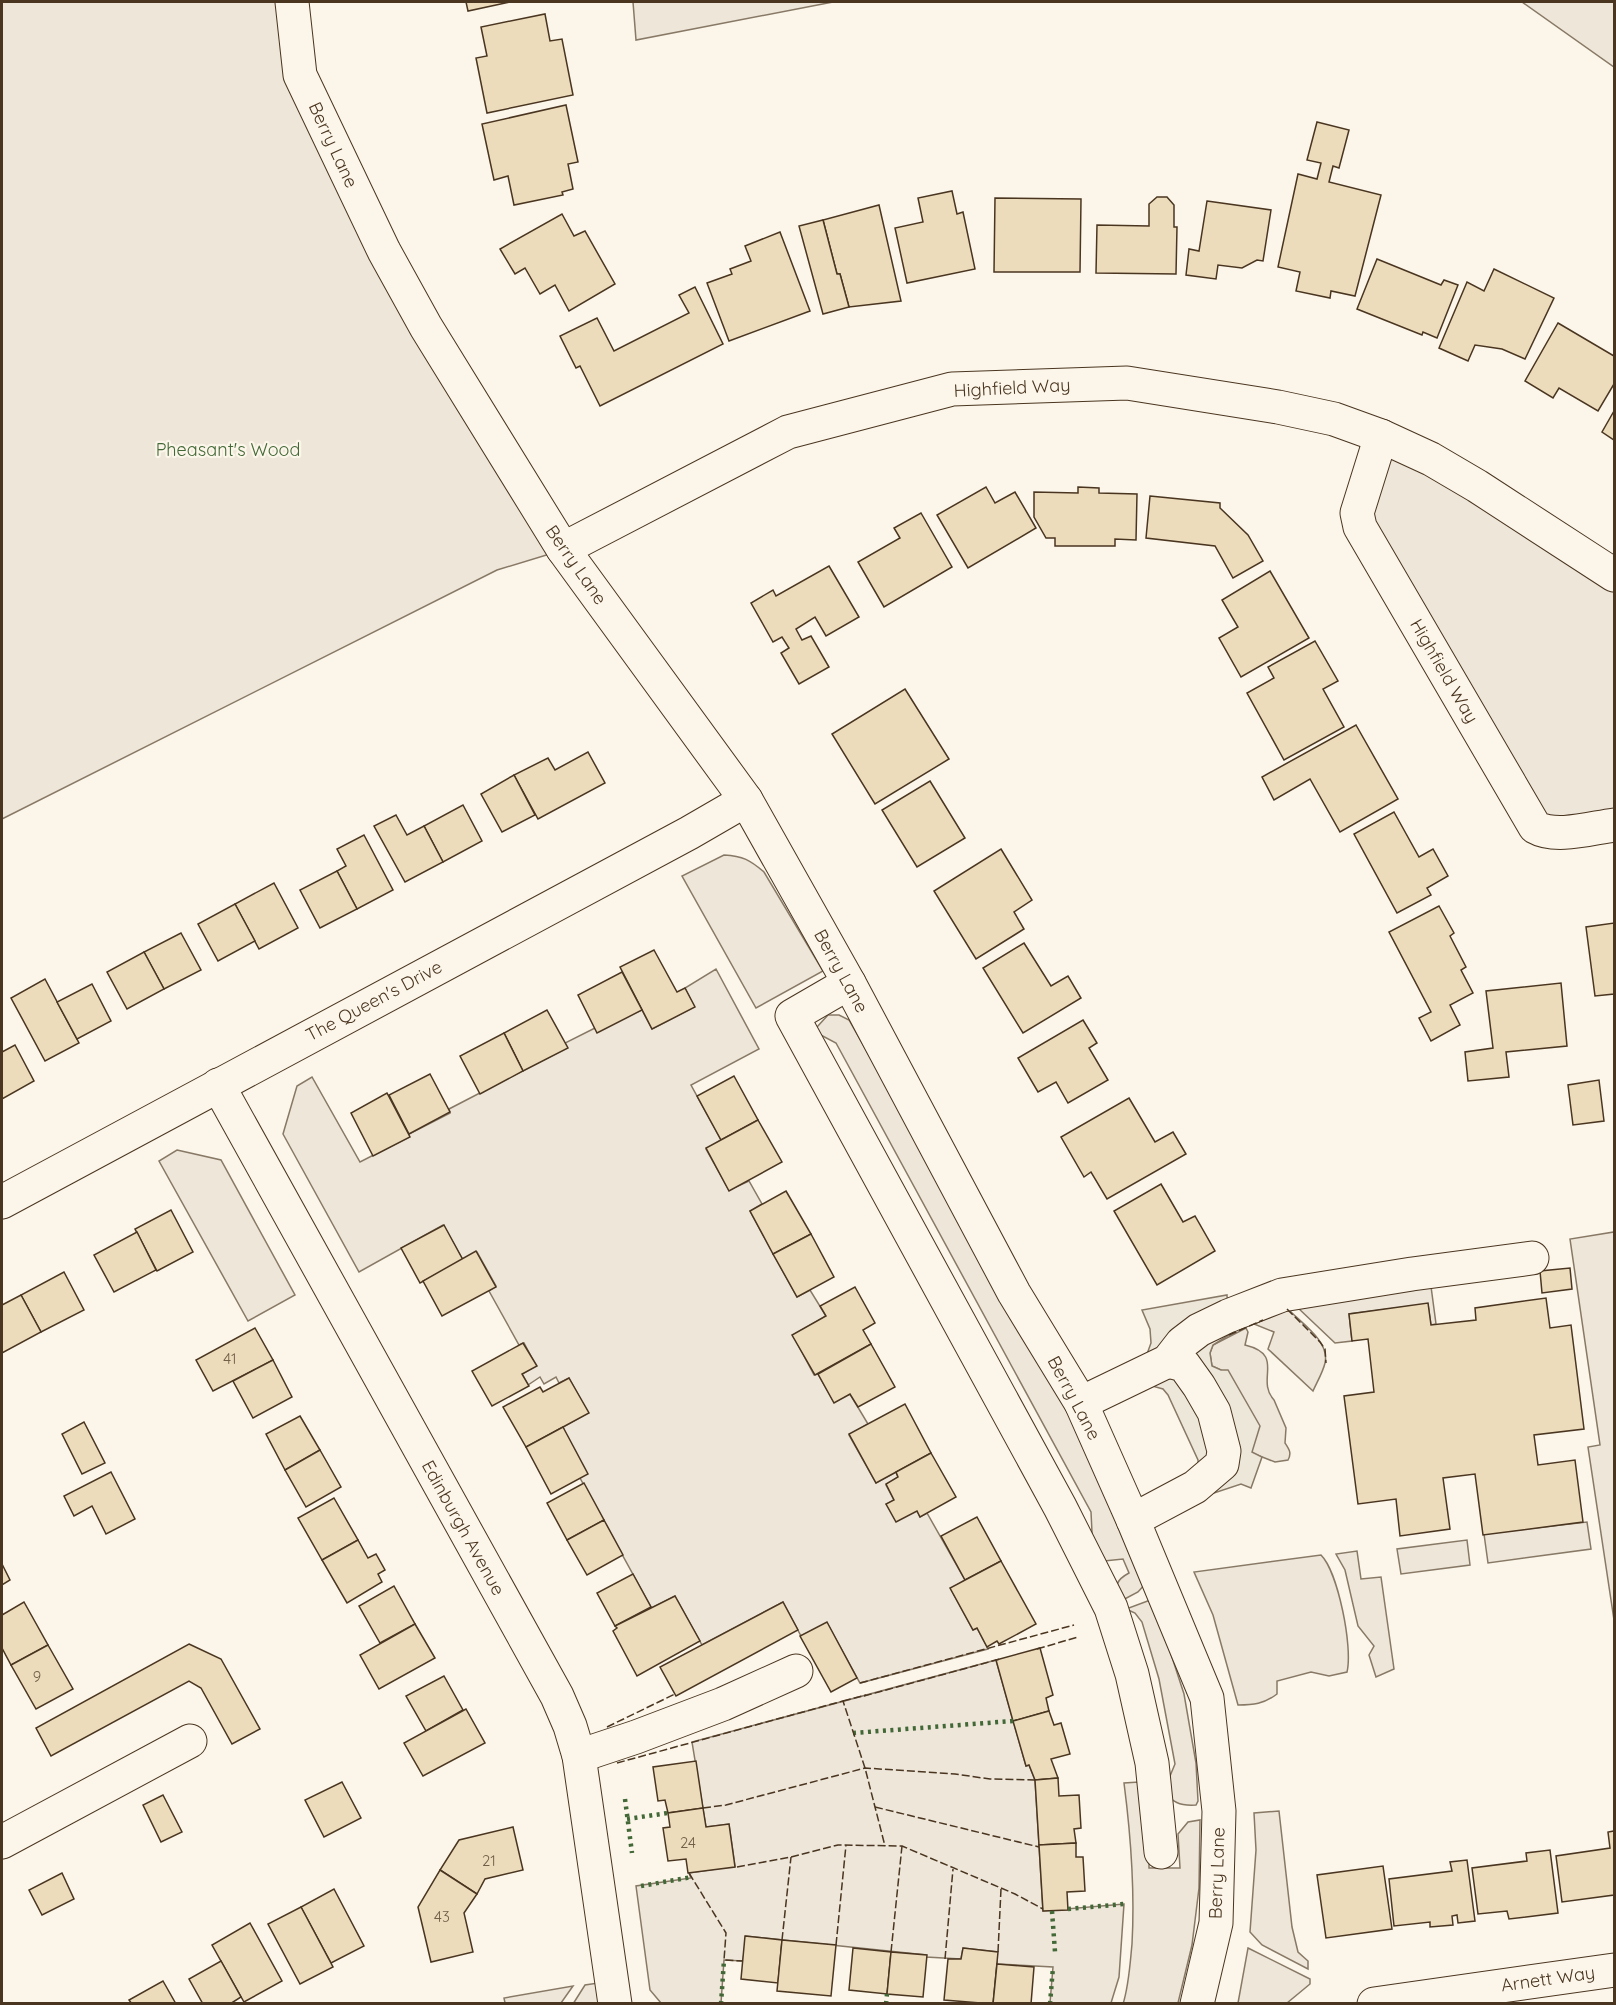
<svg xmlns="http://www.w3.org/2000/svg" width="1616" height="2005" font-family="Quicksand,sans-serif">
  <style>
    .green { fill: #ede6d9; stroke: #887966; stroke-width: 1.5 }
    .parking { fill: #ede7d9; stroke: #887966; stroke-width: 1.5 }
    .building { fill: #ecdcbc; stroke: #4a3520; stroke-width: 1.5 }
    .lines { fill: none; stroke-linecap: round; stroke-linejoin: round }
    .minor-casing { stroke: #4a3520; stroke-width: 35 }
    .minor { stroke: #fbf6e9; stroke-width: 33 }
    .hedge { stroke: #436837; stroke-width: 4.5; stroke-dasharray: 3 4.5; stroke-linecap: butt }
    .fence { stroke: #4a3520; stroke-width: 1.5; stroke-dasharray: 8 3; stroke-linecap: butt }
    .labels { text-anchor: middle; stroke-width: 4.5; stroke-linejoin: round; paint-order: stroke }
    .number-label { font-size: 15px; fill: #725f47 }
    .street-label { font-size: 18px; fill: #4a3520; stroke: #fbf6e9 }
    .park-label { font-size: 18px; fill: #436837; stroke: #fbf6e9 }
  </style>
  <rect width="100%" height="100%" fill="#fbf6e9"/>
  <g class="green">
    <path d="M2,2H292L300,75L553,553L497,570L2,819Z"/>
    <path d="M633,2H833L636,40Z"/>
    <path d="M1522,2H1614V67Z"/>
    <path d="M1381,436L1614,575V825L1555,833L1361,499Z"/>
    <path d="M724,855C743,856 750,860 764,872L823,971L756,1008L682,876Z"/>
    <path d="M716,969L759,1049L691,1085L721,1140L706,1149L729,1190L749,1181L762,1204L750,1211L797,1297L810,1290L826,1316L793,1335L814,1375L818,1374L834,1402L850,1394L868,1424L849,1435L876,1483L896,1472L898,1477L886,1485L894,1500L887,1504L917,1511L920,1517L927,1513L965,1580L951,1589L973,1630L977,1628L988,1649L860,1683L827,1623L801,1636L783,1602L702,1645L675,1596L652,1608L651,1607L580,1478L563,1427L588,1413L569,1378L559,1383L556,1377L544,1384L540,1377L528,1385L522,1374L536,1366L524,1343L519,1345L489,1291L496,1286L477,1252L463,1260L443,1225L359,1272L283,1134L297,1086L312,1077L360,1162L409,1137V1134L450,1113L449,1109L567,1048L565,1043L595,1028L642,1010L652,1029L694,1007L685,988Z"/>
    <path d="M828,1015H839L849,1020L1067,1406L1146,1583L1138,1592L1119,1602C1116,1586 1114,1581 1129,1573L1123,1559L1104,1561L1093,1553L1091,1512L836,1043L817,1033V1027Z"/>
    <path d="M177,1150L221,1160L295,1295L248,1321L159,1161Z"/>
    <path d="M1614,1232V1620L1588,1447L1600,1445L1570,1239Z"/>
    <path d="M1430,1279L1436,1324L1431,1325L1428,1304L1349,1314L1352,1341L1335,1343L1297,1307Z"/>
    <path d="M1288,1309C1301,1323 1330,1341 1325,1363C1323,1372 1317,1382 1313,1391L1268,1349L1274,1332L1254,1324Z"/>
    <path d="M1246,1328L1248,1332L1245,1345C1286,1355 1255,1379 1274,1400L1286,1428L1285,1443C1289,1449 1292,1453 1288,1460L1275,1462L1252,1453L1221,1370L1212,1366L1210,1353L1213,1345Z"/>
    <path d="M1587,1522L1591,1549L1488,1563L1484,1534Z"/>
    <path d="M1467,1540L1470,1565L1401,1574L1397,1549Z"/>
    <path d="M1357,1551L1361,1579L1381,1577L1394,1669L1376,1677L1369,1655L1374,1646L1358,1626L1345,1570L1336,1554Z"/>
    <path d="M1321,1555C1338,1572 1353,1647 1347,1672L1329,1676L1311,1672L1277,1681V1694C1264,1704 1253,1705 1238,1705L1213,1615L1194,1572Z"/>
    <path d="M1153,1599L1184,1694L1196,1763L1198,1801L1196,1805C1181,1806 1170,1803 1165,1788L1175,1764L1159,1679L1142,1622L1135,1613L1126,1609Z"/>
    <path d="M996,1660L1026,1766L1029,1765L1035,1780L1043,1911L1124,1904L1119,1977L1111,2003H1050L1053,1967L997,1964V1952L963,1948L961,1959L926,1957V1955L746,1936L743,1961L724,1960L721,2003H661L650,1990L636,1886L691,1878L689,1873L735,1866L729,1824L706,1827L692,1742Z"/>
    <path d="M1139,1782L1149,1846V1868H1180L1178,1834L1188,1822L1200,1820L1199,1888L1192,1945L1178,2003L1123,2004C1129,1985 1130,1964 1132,1944C1135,1890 1131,1837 1124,1783Z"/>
    <path d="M1279,1811L1292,1927L1298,1952L1308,1961V1969L1262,1945L1250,1932L1256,1850L1254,1813Z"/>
    <path d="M1248,1948L1310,1979V1984L1287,2003H1238Z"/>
    <path d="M598,1983L601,2003L573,2004L585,1985Z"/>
    <path d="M573,1986L561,2003H505L504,1998Z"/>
  </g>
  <path class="parking" d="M1227,1295L1229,1335L1213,1345L1210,1353L1212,1366L1221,1370H1228L1260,1426L1252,1452L1262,1457L1251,1488L1241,1484L1199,1498L1198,1460L1168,1395L1163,1389L1152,1386L1147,1354L1151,1343L1150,1329L1142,1310Z"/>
  <g class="building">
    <path d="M466,2H510L468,11Z"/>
    <path d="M545,14L550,41L562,39L573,95L487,113L476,58L487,56L481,27Z"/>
    <path d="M566,105L578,162L568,164L573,189L562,192L563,195L514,205L508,176L494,180L482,124Z"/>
    <path d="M1317,122L1349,130L1339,168L1333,166L1329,182L1381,195L1355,296L1331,291L1330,298L1296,291L1300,272L1278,267L1298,174L1317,179L1321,163L1307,160Z"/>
    <path d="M952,191L957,214L963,212L975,269L907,283L895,228L923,222L918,198Z"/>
    <path d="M1157,197H1167L1174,205V227H1177L1176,274L1096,273L1097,225L1149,226V204Z"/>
    <path d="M995,198L1081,199L1080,272H994Z"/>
    <path d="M1207,201L1271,210L1263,261L1257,260L1242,268L1218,265L1216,279L1186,275L1189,249L1199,251Z"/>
    <path d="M879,205L901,301L849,307L840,274H837L823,220Z"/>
    <path d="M562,214L574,236L585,231L615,284L569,311L555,285L540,294L525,268L515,274L500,249Z"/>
    <path d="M823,220L837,274H840L849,307L823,314L799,226Z"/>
    <path d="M780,232L810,311L729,341L707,283L732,274L730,269L751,261L745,246Z"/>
    <path d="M1377,259L1441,285L1444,280L1458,285L1437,338L1423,332L1422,335L1357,309Z"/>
    <path d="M1494,269L1554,298L1525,359L1502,349L1475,345L1468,361L1439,348L1467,282L1484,291Z"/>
    <path d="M695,287L723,344L600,406L580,366L576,368L560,336L597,318L614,351L689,313L679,295Z"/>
    <path d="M1558,323L1614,356V384L1598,411L1559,388L1553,398L1525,381Z"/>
    <path d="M1614,411V440L1602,432Z"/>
    <path d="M986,487L995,503L1015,492L1036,528L968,568L937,515Z"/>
    <path d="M1078,487L1099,488V493L1137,494L1136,540L1115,539V546H1055V538H1046L1034,517V492L1078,493Z"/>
    <path d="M1150,496L1220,503V508L1248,535L1263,561L1233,578L1215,546L1146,538Z"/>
    <path d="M921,513L952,567L884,607L858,562L900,538L894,528Z"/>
    <path d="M829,566L859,617L826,636L815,617L796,629L802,640L811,636L829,667L799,684L781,653L789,648L782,637L773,642L751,603L773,590L776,596Z"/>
    <path d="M1270,571L1309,638L1241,677L1219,638L1238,627L1222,600Z"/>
    <path d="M1315,641L1338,681L1323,689L1344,727L1284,760L1247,693L1274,678L1268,667Z"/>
    <path d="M905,689L949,759L875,804L832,734Z"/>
    <path d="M1356,725L1398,799L1340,832L1310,779L1274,800L1262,777Z"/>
    <path d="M588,752L605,783L538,819L514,775L548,758L555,770Z"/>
    <path d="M514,775L535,815L502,832L481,794Z"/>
    <path d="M930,781L965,838L917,867L882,810Z"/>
    <path d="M463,805L482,841L443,862L424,826Z"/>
    <path d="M1394,812L1419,857L1433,849L1448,876L1427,888L1431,895L1397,913L1354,834Z"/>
    <path d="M396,815L407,835L424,826L443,862L405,882L374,826Z"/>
    <path d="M364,835L393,890L357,909L337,871L346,866L337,849Z"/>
    <path d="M1001,849L1032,900L1014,912L1024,929L976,959L934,891Z"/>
    <path d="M337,871L357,909L320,928L300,890Z"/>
    <path d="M274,883L298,928L259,949L235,904Z"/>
    <path d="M235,904L255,941L218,961L198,924Z"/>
    <path d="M1439,906L1454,933L1450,936L1466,967L1461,970L1473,993L1450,1005L1460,1025L1431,1041L1419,1018L1431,1012L1389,932Z"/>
    <path d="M1614,923V994L1595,996L1586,927Z"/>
    <path d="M181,933L201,970L164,989L144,952Z"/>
    <path d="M1024,943L1051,986L1068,976L1081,998L1023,1033L983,968Z"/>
    <path d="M654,950L677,992L685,988L695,1007L652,1029L620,967Z"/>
    <path d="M144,952L164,989L127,1009L107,972Z"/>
    <path d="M622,972L642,1010L597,1033L578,995Z"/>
    <path d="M45,979L79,1043L45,1061L11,998Z"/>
    <path d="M1561,983L1567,1046L1506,1052L1509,1077L1468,1081L1465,1052L1493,1048L1486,991Z"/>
    <path d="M92,984L111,1021L77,1039L57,1002Z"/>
    <path d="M547,1010L568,1048L523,1071L504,1033Z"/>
    <path d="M1083,1020L1097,1043L1089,1048L1108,1080L1068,1103L1056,1082L1038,1092L1018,1058Z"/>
    <path d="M504,1033L523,1071L480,1094L460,1056Z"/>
    <path d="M15,1045L34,1081L2,1099V1052Z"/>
    <path d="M430,1074L450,1112L409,1134L389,1095Z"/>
    <path d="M734,1076L758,1120L721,1140L697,1096Z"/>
    <path d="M1599,1080L1604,1121L1573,1125L1568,1085Z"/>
    <path d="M387,1093L410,1137L373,1156L351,1113Z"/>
    <path d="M1129,1098L1155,1142L1173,1132L1186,1154L1107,1199L1091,1172L1084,1177L1061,1137Z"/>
    <path d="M758,1120L782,1162L729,1191L706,1148Z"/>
    <path d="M1161,1184L1183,1222L1195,1216L1215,1251L1157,1285L1114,1211Z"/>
    <path d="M786,1191L811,1234L773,1254L750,1211Z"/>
    <path d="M171,1210L193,1252L157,1271L135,1229Z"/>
    <path d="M444,1225L463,1260L420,1283L401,1248Z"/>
    <path d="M137,1232L156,1270L114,1292L94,1255Z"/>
    <path d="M811,1234L834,1277L797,1297L773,1254Z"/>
    <path d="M476,1251L496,1287L442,1316L423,1281Z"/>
    <path d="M1570,1268L1572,1289L1542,1293L1540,1271Z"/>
    <path d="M64,1272L84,1310L41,1332L21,1295Z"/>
    <path d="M855,1287L875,1323L863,1330L871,1344L815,1375L792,1335L826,1316L820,1306Z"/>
    <path d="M21,1295L41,1332L2,1353V1305Z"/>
    <path d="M1546,1298L1550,1328L1571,1325L1584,1429L1534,1435L1538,1465L1575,1460L1583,1522L1483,1535L1475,1474L1443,1478L1450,1529L1400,1536L1396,1499L1358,1504L1344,1396L1374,1392L1368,1339L1352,1341L1349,1314L1428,1303L1431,1325L1476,1320L1475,1308Z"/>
    <path d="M255,1328L273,1360L213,1391L196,1360Z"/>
    <path d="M523,1343L537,1366L522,1374L529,1386L492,1406L472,1371Z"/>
    <path d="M871,1344L895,1387L858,1407L850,1394L834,1403L818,1374Z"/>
    <path d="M273,1360L292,1397L253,1418L233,1381Z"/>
    <path d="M569,1378L589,1413L526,1447L503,1407L540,1387L543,1392Z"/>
    <path d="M905,1404L931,1453L876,1483L849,1434Z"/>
    <path d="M300,1416L320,1450L285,1470L266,1434Z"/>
    <path d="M84,1422L105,1463L82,1474L62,1434Z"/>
    <path d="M563,1427L588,1474L551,1494L526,1447Z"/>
    <path d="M320,1450L341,1487L306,1507L285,1470Z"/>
    <path d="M931,1453L956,1497L920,1517L917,1511L896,1522L886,1504L894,1500L886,1484L898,1477L896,1472Z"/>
    <path d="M111,1472L135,1519L106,1534L92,1506L74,1516L64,1496Z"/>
    <path d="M584,1483L604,1520L567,1540L547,1503Z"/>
    <path d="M334,1498L358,1540L322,1560L298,1518Z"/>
    <path d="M977,1517L1001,1561L965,1580L941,1536Z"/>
    <path d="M604,1520L623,1555L587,1575L567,1540Z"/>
    <path d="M358,1540L368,1558L376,1554L385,1570L378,1574L382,1582L347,1603L322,1560Z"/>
    <path d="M1001,1561L1036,1624L999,1644L997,1641L987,1647L977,1628L973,1630L950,1588Z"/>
    <path d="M2,1564L10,1580L2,1585Z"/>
    <path d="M633,1574L651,1607L615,1626L597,1593Z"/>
    <path d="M394,1586L415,1624L380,1643L359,1606Z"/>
    <path d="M675,1596L700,1641L637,1676L613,1631L617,1628L615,1626Z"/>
    <path d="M24,1602L48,1645L11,1665L2,1648V1615Z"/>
    <path d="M783,1602L798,1630L676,1696L660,1667Z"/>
    <path d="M827,1622L857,1678L831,1692L800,1636Z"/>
    <path d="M415,1624L435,1658L379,1689L360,1655Z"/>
    <path d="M189,1644L221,1659L260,1729L232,1744L201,1688L189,1681L51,1756L36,1728Z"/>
    <path d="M48,1645L73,1689L36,1709L11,1665Z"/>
    <path d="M1040,1648L1053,1695L1046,1698L1049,1711L1013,1721L996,1660Z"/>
    <path d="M444,1676L463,1710L426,1731L406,1696Z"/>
    <path d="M466,1709L485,1743L423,1776L404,1743Z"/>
    <path d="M1049,1711L1054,1725L1061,1723L1070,1754L1051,1759L1058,1778L1035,1780L1029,1765L1026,1766L1013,1721Z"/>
    <path d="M696,1761L703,1808L668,1813L665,1800L658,1801L653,1767Z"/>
    <path d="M1058,1778L1059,1796L1079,1795L1081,1828L1074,1829L1076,1843L1039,1845L1035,1780Z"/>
    <path d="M342,1782L361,1818L324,1837L305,1800Z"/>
    <path d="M163,1795L182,1832L161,1842L143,1805Z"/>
    <path d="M703,1808L706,1827L729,1824L735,1867L688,1873L686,1859L668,1861L663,1828L670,1827L668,1813Z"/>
    <path d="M513,1827L523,1870L485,1879L477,1894L440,1870L459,1840Z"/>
    <path d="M1614,1831V1895L1562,1902L1556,1856L1610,1848L1608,1832Z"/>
    <path d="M1076,1843V1857H1083L1085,1891L1067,1892L1068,1910L1043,1911L1039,1845Z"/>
    <path d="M1550,1850L1558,1913L1509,1919L1507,1911L1478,1914L1472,1868L1527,1861L1526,1853Z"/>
    <path d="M1467,1860L1475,1921L1458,1923L1457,1915L1452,1916L1453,1925L1430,1927V1922L1394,1926L1389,1879L1452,1871L1450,1862Z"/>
    <path d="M1383,1866L1392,1929L1326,1938L1317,1875Z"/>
    <path d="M440,1870L477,1894L464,1913L473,1952L431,1962L418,1907Z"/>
    <path d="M62,1873L74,1899L42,1915L29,1890Z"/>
    <path d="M334,1889L364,1946L331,1963L301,1907Z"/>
    <path d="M301,1907L333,1967L300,1984L268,1924Z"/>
    <path d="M250,1923L282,1981L244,2002L212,1945Z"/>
    <path d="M745,1936L782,1940L778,1983L741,1979Z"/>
    <path d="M782,1940L836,1945L831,1996L777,1991Z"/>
    <path d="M853,1948L891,1952L887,1994L849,1990Z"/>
    <path d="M963,1948L998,1952L993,2004L944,2000L948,1959H961Z"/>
    <path d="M891,1952L927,1955L923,1997L887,1994Z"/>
    <path d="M221,1961L241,1997L230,2004H203L189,1979Z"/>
    <path d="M997,1964L1034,1967L1031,2004H993Z"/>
    <path d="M163,1981L176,2004H132L129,2000Z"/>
  </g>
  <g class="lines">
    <g class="minor-casing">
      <g id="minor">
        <path d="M292,2L300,75L384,251L426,327L563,549L746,800L849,983L1014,1293L1081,1403L1133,1520L1207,1698L1219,1811L1216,1923L1197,2004"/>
        <path d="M1381,436L1357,513L1360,527L1535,827C1556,839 1591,828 1614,825"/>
        <path d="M563,549L788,432L952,389L1127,383L1278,407L1334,419L1381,436L1431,459L1477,486L1614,575"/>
        <path d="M849,983L792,1016L1060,1507L1111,1608L1132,1674L1152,1763L1161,1852"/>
        <path d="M218,1085L557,1696L570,1726L579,1756L615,2004"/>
        <path d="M2,1202L689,833L746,800"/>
        <path d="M1081,1403L1168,1361L1182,1343L1199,1330L1228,1316L1282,1295L1412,1274L1532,1258"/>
        <path d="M1133,1520L1195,1487L1222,1464L1224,1451L1214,1412L1199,1386L1184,1365L1168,1361"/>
        <path d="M579,1756L636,1737L723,1704L796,1671"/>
        <path d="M2,1842L190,1741"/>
        <path d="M1374,2004L1614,1970"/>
      </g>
    </g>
    <use href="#minor" class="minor"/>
    <g class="hedge">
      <path d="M853,1733L1013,1721"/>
      <path d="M625,1799L632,1853"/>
      <path d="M627,1819L668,1813"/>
      <path d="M641,1886L692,1877"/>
      <path d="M1068,1909L1124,1904"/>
      <path d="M1052,1911L1055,1952"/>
      <path d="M721,2004L724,1960"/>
      <path d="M886,2004L887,1994"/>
      <path d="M1050,2004L1053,1967"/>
    </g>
    <g class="fence">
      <path d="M1287,1309L1320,1342L1325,1349L1326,1363"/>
      <path d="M1229,1335L1263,1320"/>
      <path d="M1037,1649L1078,1637"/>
      <path d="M860,1683L1074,1625"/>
      <path d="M864,1696L1000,1659"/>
      <path d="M843,1701L866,1695"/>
      <path d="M607,1727L675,1694"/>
      <path d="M617,1763L843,1701L865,1768L885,1846"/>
      <path d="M875,1807L1039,1847"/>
      <path d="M703,1808L726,1805L865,1768L955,1774L990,1779L1035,1780"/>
      <path d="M737,1867L791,1857L838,1845L902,1846L1015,1894L1043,1909"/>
      <path d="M689,1873L726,1933L724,1960L743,1961"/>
      <path d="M782,1940L791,1857"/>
      <path d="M836,1945L846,1845"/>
      <path d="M891,1952L902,1846"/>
      <path d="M998,1952L1001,1889"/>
      <path d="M945,1959L953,1869"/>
    </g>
  </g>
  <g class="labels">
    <g class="number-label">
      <text x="230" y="1364">41</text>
      <text x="37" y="1682">9</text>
      <text x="688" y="1848">24</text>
      <text x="489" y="1866">21</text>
      <text x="442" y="1922">43</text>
    </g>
    <g class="street-label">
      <text transform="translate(333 145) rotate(65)" y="6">Berry Lane</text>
      <text transform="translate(1012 388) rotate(-3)" y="6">Highfield Way</text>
      <text transform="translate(576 565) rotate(55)" y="6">Berry Lane</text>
      <text transform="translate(1444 671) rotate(60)" y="6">Highfield Way</text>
      <text transform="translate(841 971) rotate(61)" y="6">Berry Lane</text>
      <text transform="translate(374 1001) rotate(-28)" y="6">The Queen's Drive</text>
      <text transform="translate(1074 1398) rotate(62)" y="6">Berry Lane</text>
      <text transform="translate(463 1528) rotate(61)" y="6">Edinburgh Avenue</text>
      <text transform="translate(1217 1873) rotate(-88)" y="6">Berry Lane</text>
      <text transform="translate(1548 1979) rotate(-8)" y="6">Arnett Way</text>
    </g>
    <g class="park-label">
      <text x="228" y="456">Pheasant's Wood</text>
    </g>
  </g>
  <rect width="1616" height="2005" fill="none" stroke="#4a3520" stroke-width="6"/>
</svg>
